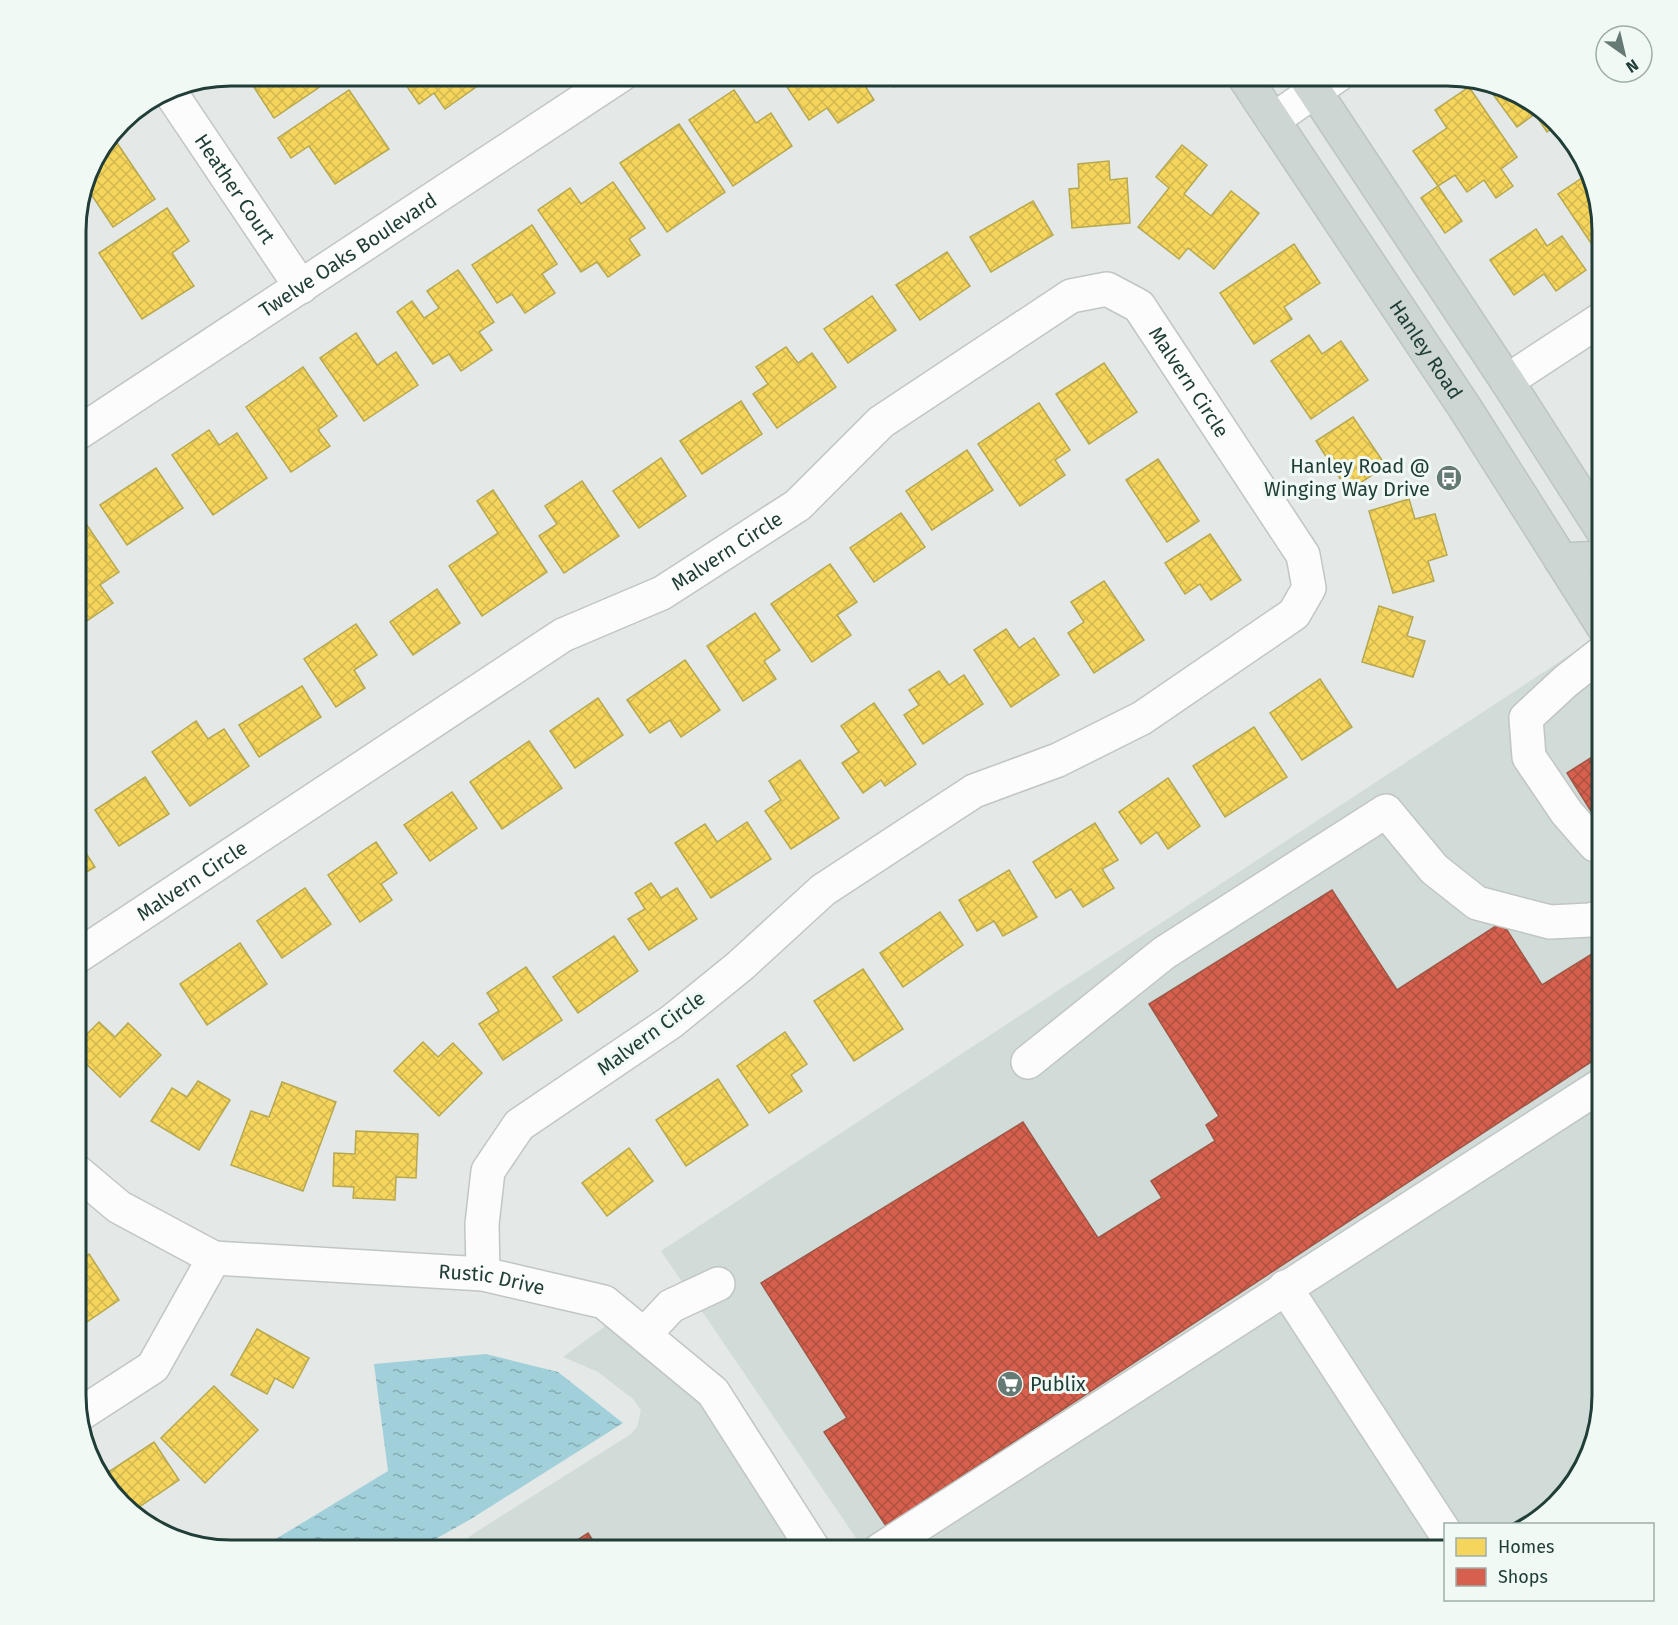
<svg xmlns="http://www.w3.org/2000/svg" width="1678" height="1625" font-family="'Fira Sans',sans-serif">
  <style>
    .built { fill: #d1dbd7 }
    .water { fill: url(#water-ripples) }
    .homes { fill: url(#homes-cross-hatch); stroke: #b6a851; stroke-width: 1.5 }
    .shops { fill: url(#shops-cross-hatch); stroke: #9f5646; stroke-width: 1.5 }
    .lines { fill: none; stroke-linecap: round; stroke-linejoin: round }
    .minor-casing { stroke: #c1c6c4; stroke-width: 36 }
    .major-casing { stroke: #bcc5c3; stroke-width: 36 }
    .minor { stroke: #fbfcfb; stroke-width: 33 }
    .major { stroke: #cdd6d3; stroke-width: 33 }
    .labels { text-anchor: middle; stroke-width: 6; stroke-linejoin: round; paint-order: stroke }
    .street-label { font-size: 20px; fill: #203e37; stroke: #f1f9f5 }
    .poi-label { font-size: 20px; fill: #203e37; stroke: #f1f9f5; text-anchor: end }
    .rim { fill: none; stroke: #203e37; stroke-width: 3 }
  </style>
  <defs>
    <pattern id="water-ripples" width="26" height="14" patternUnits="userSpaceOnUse" patternTransform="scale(1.5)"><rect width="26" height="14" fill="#a2d0da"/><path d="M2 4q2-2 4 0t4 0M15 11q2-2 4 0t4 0" fill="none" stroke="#84aab2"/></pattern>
    <pattern id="homes-cross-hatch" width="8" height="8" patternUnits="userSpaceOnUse" patternTransform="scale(1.5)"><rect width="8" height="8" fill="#f6d55c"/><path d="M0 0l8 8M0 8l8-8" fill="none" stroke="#d3b851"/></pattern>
    <pattern id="shops-cross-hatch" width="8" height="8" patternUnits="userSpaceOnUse" patternTransform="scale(1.5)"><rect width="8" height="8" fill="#d6604d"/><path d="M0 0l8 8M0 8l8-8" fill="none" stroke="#ad5141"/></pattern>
  </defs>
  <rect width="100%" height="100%" fill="#e4e9e7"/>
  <g class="built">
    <path d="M1591,641L1603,660V1394L1591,1454L1550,1511L1529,1524H1446L1445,1550H838L856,1538L661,1251Z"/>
    <path d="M608,1324L703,1401L798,1550H452L473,1534L631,1434L637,1427L641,1410L633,1399L598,1372L563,1357Z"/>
  </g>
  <path class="water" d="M486,1354L558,1372L623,1423L471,1519L416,1550H276L269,1543L388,1471L374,1364Z"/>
  <g class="homes">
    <path d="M246,75H314L321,86L274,118Z"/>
    <path d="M399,75H468L476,87L445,109L434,93L419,104Z"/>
    <path d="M779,75H858L874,100L838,123L827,108L809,120Z"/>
    <path d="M885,75H912L894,87Z"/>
    <path d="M1469,87L1517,157L1501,169L1513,186L1496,198L1484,180L1467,192L1455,175L1438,186L1413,151L1447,128L1435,110Z"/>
    <path d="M1501,87L1516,91L1559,124L1547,132L1535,114L1517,127L1492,93Z"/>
    <path d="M349,90L389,149L335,184L309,146L291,158L278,138Z"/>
    <path d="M734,90L756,123L771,113L792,146L733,186L689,120Z"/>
    <path d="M679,124L725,192L667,232L620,163Z"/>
    <path d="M113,137L155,199L113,227L85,185L91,162L107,141Z"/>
    <path d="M1182,145L1207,165L1184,194L1211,216L1231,191L1259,213L1214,269L1188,248L1179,259L1138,227L1169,188L1156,177Z"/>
    <path d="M1109,161L1110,180L1127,178L1130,223L1072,228L1069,189L1079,188L1078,164Z"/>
    <path d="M1591,172L1603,231V257L1601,258L1558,194Z"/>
    <path d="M613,182L645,228L629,239L640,255L608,277L597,262L581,272L538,210L570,188L581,204Z"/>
    <path d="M1438,186L1462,221L1445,233L1421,198Z"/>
    <path d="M1033,201L1053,235L991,272L970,237Z"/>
    <path d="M167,208L189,241L172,253L194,286L142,319L99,253Z"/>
    <path d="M532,225L557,264L542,274L555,293L525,313L512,294L497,303L472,265Z"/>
    <path d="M1536,229L1547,246L1562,236L1586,270L1556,291L1544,274L1514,295L1490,260Z"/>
    <path d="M1294,244L1320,283L1284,307L1292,319L1254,344L1220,293Z"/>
    <path d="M947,252L970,286L920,320L896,285Z"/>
    <path d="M458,270L494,322L479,332L492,350L461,371L449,354L433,364L397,312L412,301L424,318L439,308L427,291Z"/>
    <path d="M872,296L896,330L848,363L824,329Z"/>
    <path d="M356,333L377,365L396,352L418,385L364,421L320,358Z"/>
    <path d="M1309,335L1322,354L1341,341L1368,380L1311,419L1271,361Z"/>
    <path d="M786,347L798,363L812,353L836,387L777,428L753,394L768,384L756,367Z"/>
    <path d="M1104,363L1137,412L1089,444L1056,394Z"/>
    <path d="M303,367L337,416L318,430L330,446L291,472L246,407Z"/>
    <path d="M741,401L762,434L702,474L680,441Z"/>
    <path d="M1039,403L1070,450L1055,460L1065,475L1020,506L978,444Z"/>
    <path d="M1353,417L1386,466L1348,491L1316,441Z"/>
    <path d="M209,430L219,445L237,433L267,478L213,515L172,455Z"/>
    <path d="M967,450L993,490L932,530L906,491Z"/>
    <path d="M661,458L686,496L639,528L613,491Z"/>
    <path d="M1158,459L1199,521L1167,542L1126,480Z"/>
    <path d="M156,468L183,508L127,545L100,505Z"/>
    <path d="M582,481L619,536L564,573L539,536L557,524L545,506Z"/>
    <path d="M493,490L547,572L482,616L449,566L498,533L477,501Z"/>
    <path d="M1409,499L1415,519L1435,514L1447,555L1428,561L1434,581L1393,593L1369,511Z"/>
    <path d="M901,513L925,547L874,582L850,548Z"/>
    <path d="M80,515L119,572L100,585L113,603L75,629V518Z"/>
    <path d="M1210,534L1241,580L1211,600L1200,584L1185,594L1165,563Z"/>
    <path d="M830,564L857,602L837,615L851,635L812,662L771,604Z"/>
    <path d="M1104,581L1144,640L1094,673L1068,633L1084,622L1071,602Z"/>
    <path d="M437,589L460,623L413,655L390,622Z"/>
    <path d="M1379,606L1413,617L1407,636L1425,641L1413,677L1362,662Z"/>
    <path d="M755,613L780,650L764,661L776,679L743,701L707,646Z"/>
    <path d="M356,624L377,655L354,670L365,688L336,707L304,659Z"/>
    <path d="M1006,629L1019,648L1034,638L1059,675L1011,707L974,650Z"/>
    <path d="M685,660L720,710L681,737L670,720L650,733L627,700Z"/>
    <path d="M939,671L949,685L964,675L983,704L923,744L904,715L919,705L909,690Z"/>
    <path d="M1320,679L1352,727L1302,760L1270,713Z"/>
    <path d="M302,686L321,717L259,757L239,725Z"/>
    <path d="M598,698L623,735L575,768L550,731Z"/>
    <path d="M874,703L916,764L885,786L881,780L863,793L842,763L859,752L841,726Z"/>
    <path d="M196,721L208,739L224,729L249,766L190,806L152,752Z"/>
    <path d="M1254,727L1287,777L1225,817L1193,766Z"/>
    <path d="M529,741L562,788L502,829L470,782Z"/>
    <path d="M800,760L839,818L791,849L765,811L781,800L769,781Z"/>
    <path d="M145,777L169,814L119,846L95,810Z"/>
    <path d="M1168,778L1200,826L1168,849L1157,832L1141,844L1119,812Z"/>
    <path d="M452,792L477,828L430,861L404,825Z"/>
    <path d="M747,822L771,859L711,898L675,843L705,824L717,842Z"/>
    <path d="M1095,823L1118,860L1102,869L1114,888L1083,907L1071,889L1056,898L1033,862Z"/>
    <path d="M75,836L95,867L75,879Z"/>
    <path d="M376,842L397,873L381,884L392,900L360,922L328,875Z"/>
    <path d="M1009,870L1037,917L1003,936L994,921L977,931L959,900Z"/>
    <path d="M651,883L661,898L677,888L697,919L649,950L628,919L645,909L635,893Z"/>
    <path d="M305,888L331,924L282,958L257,921Z"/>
    <path d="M940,912L963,945L903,987L880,953Z"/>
    <path d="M614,936L638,971L578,1013L553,977Z"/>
    <path d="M240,943L267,984L207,1025L180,984Z"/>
    <path d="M526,967L562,1020L503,1060L479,1024L499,1011L487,993Z"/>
    <path d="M863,969L903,1029L854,1061L814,1001Z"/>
    <path d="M99,1022L115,1037L128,1023L161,1055L120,1097L75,1053V1046Z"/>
    <path d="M785,1032L807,1064L791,1075L802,1091L769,1113L737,1066Z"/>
    <path d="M423,1042L438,1057L453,1043L482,1073L439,1116L394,1071Z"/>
    <path d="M718,1079L748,1125L686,1166L656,1120Z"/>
    <path d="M198,1081L230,1100L199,1150L151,1121L172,1088L187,1097Z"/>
    <path d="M282,1082L336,1102L303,1191L231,1165L251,1111L269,1117Z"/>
    <path d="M356,1131L418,1134L416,1178L396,1177L395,1200L353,1198L354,1187L333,1186L334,1153L355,1154Z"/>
    <path d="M629,1148L653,1181L607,1216L582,1183Z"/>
    <path d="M89,1254L119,1300L75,1330V1264Z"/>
    <path d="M257,1329L309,1358L293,1388L275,1378L267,1394L231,1375Z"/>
    <path d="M214,1386L258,1430L205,1483L161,1438Z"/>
    <path d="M154,1442L179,1480L133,1511L114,1497L101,1477Z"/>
  </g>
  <g class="shops">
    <path d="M1603,750V826L1601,827L1567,773Z"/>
    <path d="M1332,890L1397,990L1502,922L1542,985L1603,947V1054L886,1526L824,1432L847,1418L761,1283L1023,1122L1098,1238L1162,1198L1151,1181L1215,1141L1206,1125L1219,1116L1149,1004Z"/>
    <path d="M588,1533L599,1550H562Z"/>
  </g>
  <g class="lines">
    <g class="minor-casing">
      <g id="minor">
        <path id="s1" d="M168,89L301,287"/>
        <path d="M1273,120L1338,75"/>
        <path d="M1507,381L1603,318"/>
        <path id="s2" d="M75,435L621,75"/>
        <path d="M1603,652L1566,681L1526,718L1529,757L1567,813L1595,845H1603"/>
        <path id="s3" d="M75,958L563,635L662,593L798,505L881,422L1071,296L1107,289L1139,306L1303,555L1309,588L1294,614L1142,718L1058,760L974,791L823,890L740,966L671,1022L519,1125L488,1171L482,1224L483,1274"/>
        <path d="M1028,1062L1164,953L1386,811L1434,869L1477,903L1550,922L1590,920L1603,916"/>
        <path id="s4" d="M75,1170L119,1207L214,1258L483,1274L604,1302L713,1392L814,1550"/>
        <path d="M1285,1287L1446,1534"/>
        <path d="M644,1335L671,1306L718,1284"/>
        <path d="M79,1415L153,1367L214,1258"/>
        <path d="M880,1550L1603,1084"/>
      </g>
    </g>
    <g class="major-casing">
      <g id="major">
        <path id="s5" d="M1243,75L1465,408L1603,626"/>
        <path d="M1304,75L1507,381L1603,531"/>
        <path d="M1561,560L1603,558"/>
      </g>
    </g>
    <use href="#minor" class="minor"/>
    <use href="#major" class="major"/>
  </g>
  <defs>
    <g id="bus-disc" transform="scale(1.35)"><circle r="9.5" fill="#657a75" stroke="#f1f9f5"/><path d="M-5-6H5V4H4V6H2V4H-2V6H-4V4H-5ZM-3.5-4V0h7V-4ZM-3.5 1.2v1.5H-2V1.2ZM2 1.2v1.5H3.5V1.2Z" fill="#fff"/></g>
    <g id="supermarket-disc" transform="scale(1.35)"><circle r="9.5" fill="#657a75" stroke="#f1f9f5"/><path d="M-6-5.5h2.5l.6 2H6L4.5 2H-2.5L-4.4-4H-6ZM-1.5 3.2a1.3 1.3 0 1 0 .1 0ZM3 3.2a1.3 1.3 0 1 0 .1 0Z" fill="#fff"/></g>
  </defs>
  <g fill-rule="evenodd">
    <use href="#bus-disc" x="1449" y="478"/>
    <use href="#supermarket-disc" x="1010" y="1384"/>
  </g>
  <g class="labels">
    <g class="street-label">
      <text dy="7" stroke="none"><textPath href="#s1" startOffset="120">Heather Court</textPath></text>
      <text dy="7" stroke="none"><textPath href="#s2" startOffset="327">Twelve Oaks Boulevard</textPath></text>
      <text dy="7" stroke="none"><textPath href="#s5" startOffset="330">Hanley Road</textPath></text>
      <text dy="7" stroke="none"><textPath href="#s3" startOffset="1364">Malvern Circle</textPath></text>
      <text dy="7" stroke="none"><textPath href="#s3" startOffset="770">Malvern Circle</textPath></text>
      <text dy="7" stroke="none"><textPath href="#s3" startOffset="140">Malvern Circle</textPath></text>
      <text transform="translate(651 1033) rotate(-36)" y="7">Malvern Circle</text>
      <text dy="7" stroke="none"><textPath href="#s4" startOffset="444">Rustic Drive</textPath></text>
    </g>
    <g class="poi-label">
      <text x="1430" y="473">Hanley Road @<tspan x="1430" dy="23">Winging Way Drive</tspan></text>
      <text x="1030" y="1391" text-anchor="start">Publix</text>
    </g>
  </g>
  <path d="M0 0H1678V1625H0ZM231 86H1447A145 145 0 0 1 1592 231V1395A145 145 0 0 1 1447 1540H231A145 145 0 0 1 86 1395V231A145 145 0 0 1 231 86Z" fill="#f1f9f5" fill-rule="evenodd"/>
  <path class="rim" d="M231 86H1447A145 145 0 0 1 1592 231V1395A145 145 0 0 1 1447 1540H231A145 145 0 0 1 86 1395V231A145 145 0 0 1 231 86Z"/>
  <rect x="1444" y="1523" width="210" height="78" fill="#f1f9f5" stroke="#9daea9" stroke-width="1.5"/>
  <rect x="1456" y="1538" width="30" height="18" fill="#f6d55c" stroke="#9daea9" stroke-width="1.5"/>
  <text x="1498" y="1553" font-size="18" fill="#203e37">Homes</text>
  <rect x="1456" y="1568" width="30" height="18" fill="#d6604d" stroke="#9daea9" stroke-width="1.5"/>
  <text x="1498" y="1583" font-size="18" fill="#203e37">Shops</text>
  <g transform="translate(1624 54) rotate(146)"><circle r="28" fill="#f1f9f5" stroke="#9daea9" stroke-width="1.5"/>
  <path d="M0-4.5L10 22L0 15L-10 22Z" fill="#657a75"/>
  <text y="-9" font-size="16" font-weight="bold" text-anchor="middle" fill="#203e37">N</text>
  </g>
</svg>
